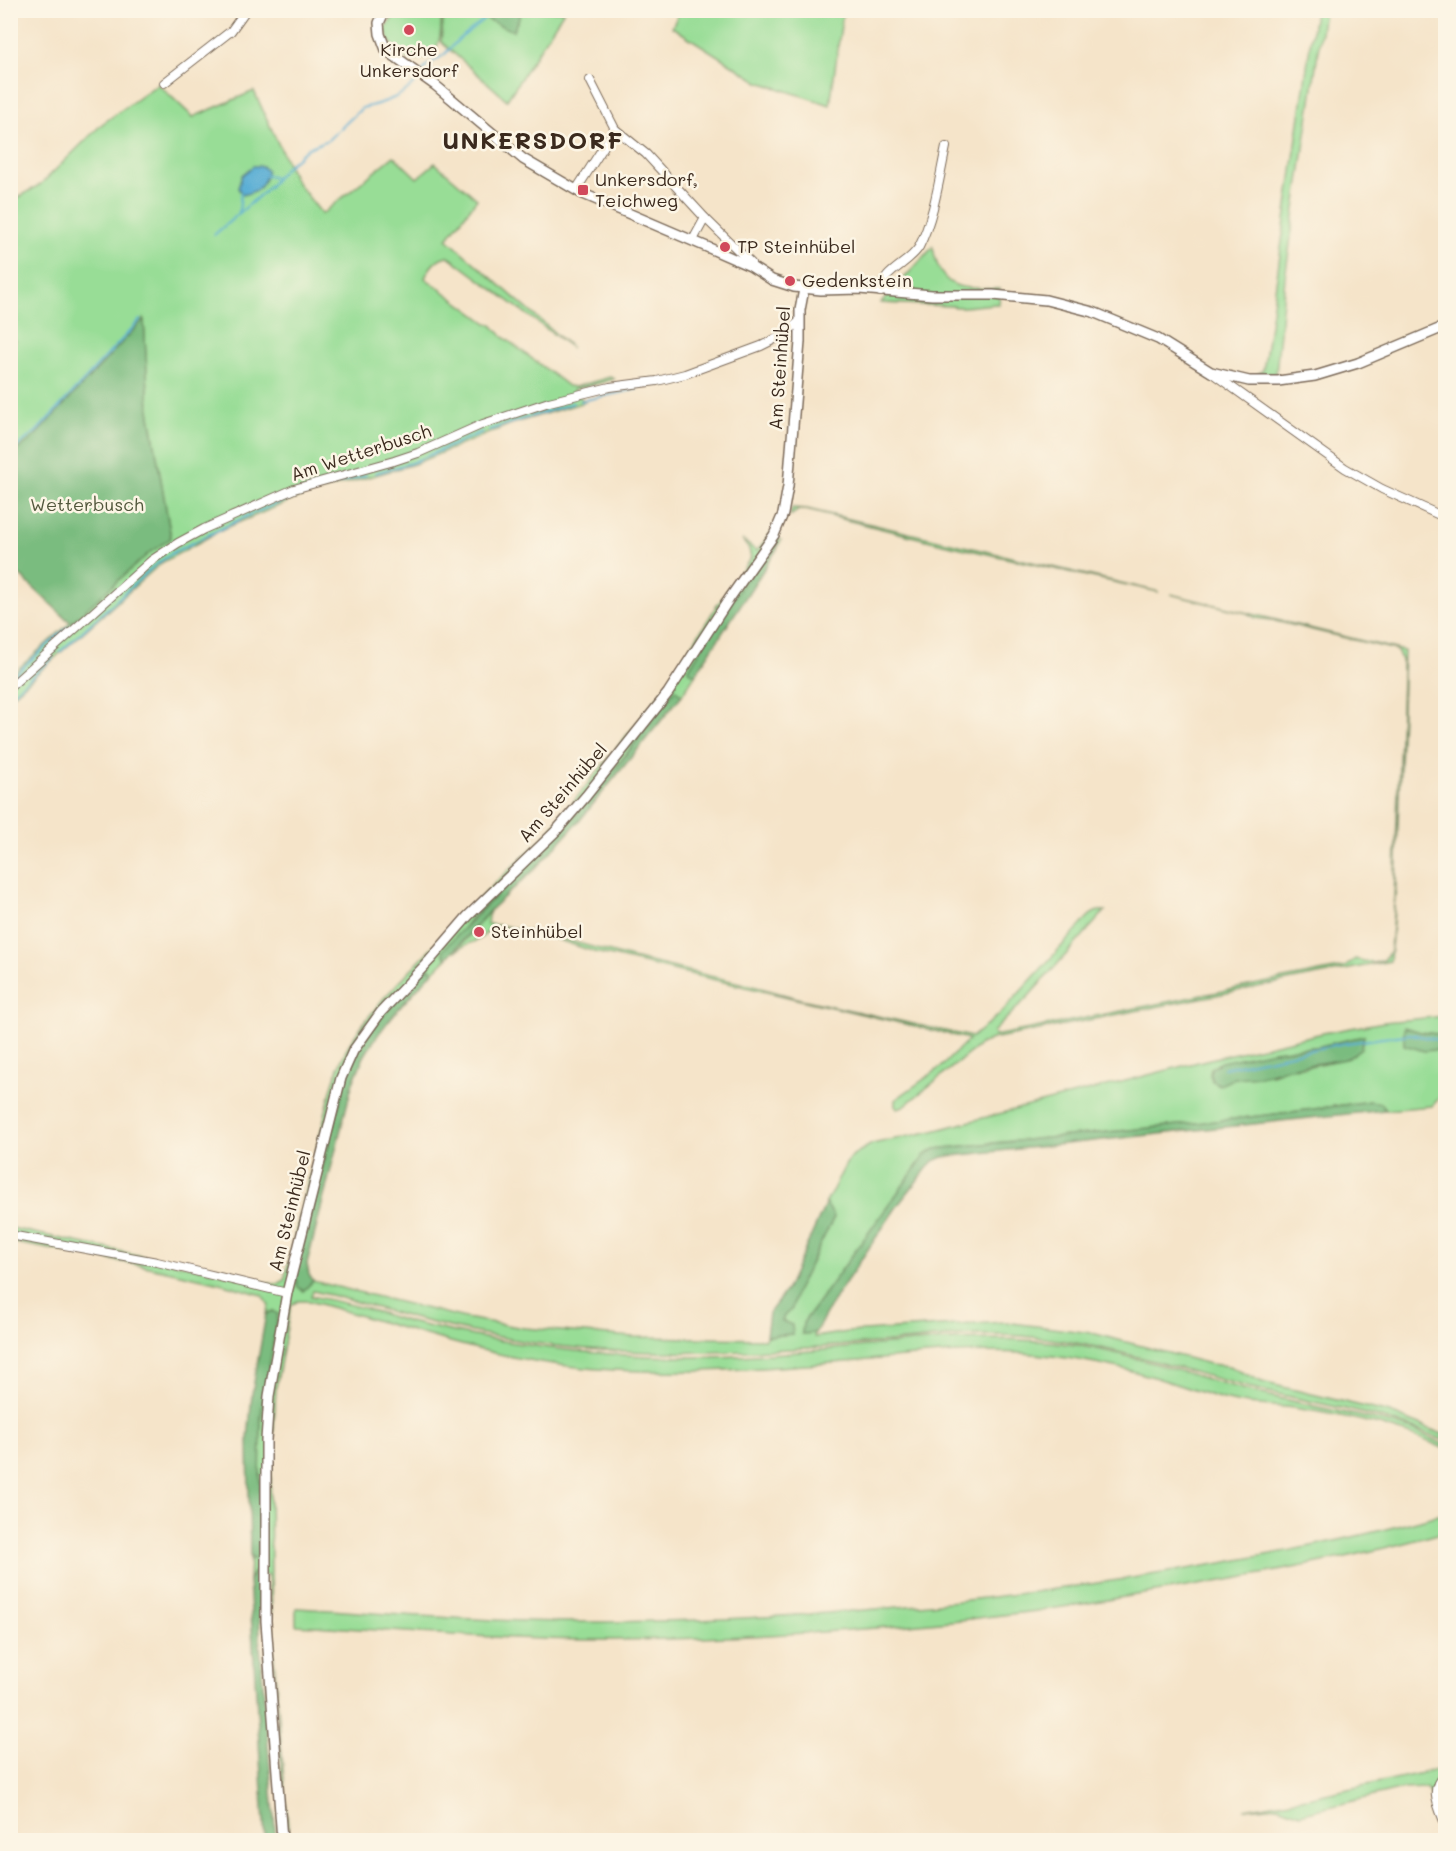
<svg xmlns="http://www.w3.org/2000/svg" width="1456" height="1851" font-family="Mali,sans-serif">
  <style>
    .green { fill: #98dd96; stroke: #6a845a; stroke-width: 1.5; fill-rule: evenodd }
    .forest { fill: #7abc7f; stroke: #5a734e; stroke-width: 1.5 }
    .water { fill: #58add4; stroke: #4a6c79; stroke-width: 1.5 }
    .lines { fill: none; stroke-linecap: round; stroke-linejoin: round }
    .stream { stroke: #58add4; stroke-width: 2 }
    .minor-casing { stroke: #7c6b5a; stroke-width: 10 }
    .tertiary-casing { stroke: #7c6b5a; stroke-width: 12 }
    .minor { stroke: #fff; stroke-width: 8 }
    .tertiary { stroke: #fff; stroke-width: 9 }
    .poi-dot { fill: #d1495b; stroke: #fcf5e5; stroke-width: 2 }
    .labels { text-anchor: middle; stroke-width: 5; stroke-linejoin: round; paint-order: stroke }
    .poi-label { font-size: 18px; fill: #3b2a1e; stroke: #fcf5e5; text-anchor: start }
    .street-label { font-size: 18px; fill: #3b2a1e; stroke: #fcf5e5 }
    .park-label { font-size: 18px; fill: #52573c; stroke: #fcf5e5 }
    .district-label { font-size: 24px; font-weight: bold; letter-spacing: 1.5px; fill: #3b2a1e; stroke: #fcf5e5 }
  </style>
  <rect width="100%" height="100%" fill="#fcf5e5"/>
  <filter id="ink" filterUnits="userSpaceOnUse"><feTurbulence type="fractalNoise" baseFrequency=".0167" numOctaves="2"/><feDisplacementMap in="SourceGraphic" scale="12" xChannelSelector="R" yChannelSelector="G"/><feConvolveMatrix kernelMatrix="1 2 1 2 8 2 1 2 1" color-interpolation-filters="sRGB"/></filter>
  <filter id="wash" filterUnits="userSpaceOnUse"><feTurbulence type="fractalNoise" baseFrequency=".008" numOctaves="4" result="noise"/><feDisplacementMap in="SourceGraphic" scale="24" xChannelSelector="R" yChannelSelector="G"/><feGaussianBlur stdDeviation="1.35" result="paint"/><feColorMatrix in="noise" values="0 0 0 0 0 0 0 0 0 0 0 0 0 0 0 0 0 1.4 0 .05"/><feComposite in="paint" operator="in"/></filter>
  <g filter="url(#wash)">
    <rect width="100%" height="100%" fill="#f5e4c9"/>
    <g class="green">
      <path d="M399,10L439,11C442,17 441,22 441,29C439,53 431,60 407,59L389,41L385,28Z"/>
      <path d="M444,11H564L507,100L441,42Z"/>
      <path d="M680,11H843L830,105L759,82L672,27Z"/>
      <path d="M1315,11H1324L1285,278L1276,374H1258L1263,370L1266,353Z"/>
      <path d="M158,84L193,117L254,91L295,180L322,214L394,156L417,178L435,163L477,199L447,239L572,348L448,256C437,257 429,268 425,278L487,323L491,324L501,335L568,386L575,387L610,377L614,379L573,390L585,402L511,424L414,464L302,496L223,529L161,563L11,697L10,676L149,553L171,538L149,410L144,320L34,437L10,455V352L16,341L10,338L11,202L41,184L102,124Z"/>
      <path d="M933,247C940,292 961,288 1000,289L999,304C982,303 968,310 951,306L881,303Z"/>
      <path d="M792,508L807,509L1159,592L943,544L806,510H799L790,516Z"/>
      <path d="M770,534L781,540L777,549V543L688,670L695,675L682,695L675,690L619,763L563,830L471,918L444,955L447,958L433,972L430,969L357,1053L345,1081L303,1239V1291L313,1281L465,1318L524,1328L633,1337L766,1339V1336L793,1334L786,1324L782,1321L784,1316L792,1308L796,1292L834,1217L826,1203L846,1164L853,1155L872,1144L933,1131L1206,1060L1323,1033L1384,1022L1445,1016V1035L1420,1032L1437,1050L1445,1049V1094L1441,1096L1432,1106L1386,1110L1380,1103L1370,1101C1226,1123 1080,1134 935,1149L925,1155L803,1323L802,1334L815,1333L814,1337L848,1332L1004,1322L1092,1333L1210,1364L1229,1366L1262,1382L1390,1413L1445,1435V1441C1385,1413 1320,1405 1256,1389C1168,1367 1081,1334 990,1335C951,1335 912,1341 874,1343C789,1350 705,1355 619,1351C554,1348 488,1337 425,1321C387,1312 351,1299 313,1291L311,1296C330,1300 350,1304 370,1310C386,1314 401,1321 418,1324C511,1346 606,1358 702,1357C814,1356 927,1333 1039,1341C1105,1345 1169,1369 1232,1386C1285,1401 1340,1411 1394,1424L1416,1431L1445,1445V1449C1401,1428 1349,1416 1300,1409C1283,1406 1265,1406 1248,1404C1214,1399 1181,1385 1147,1375C1106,1364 1064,1356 1022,1353C968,1350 913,1356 859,1361C768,1368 677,1376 586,1368C491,1360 400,1326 309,1301H298L291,1305L276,1387L270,1497L272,1635L289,1840H286L268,1575L259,1574L254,1572L249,1580L250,1556L252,1559L259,1558L261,1416L269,1359L273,1311L266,1314L269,1305L262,1295L216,1282L140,1265L11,1242V1228L273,1284H278L284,1280L332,1087L338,1068L348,1046L363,1024L384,998L466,911L545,836L570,806L667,685L718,604L751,558L749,549L742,540L757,551ZM1364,1036L1354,1054L1348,1058L1305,1067L1288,1068L1272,1074L1235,1078L1255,1055L1289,1049L1316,1047Z"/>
      <path d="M1170,594L1404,651L1396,883L1390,961L992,1039L981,1044L904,1106L897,1108L895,1106V1100L941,1067L969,1039L595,952L550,937L499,926C488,928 487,935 478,940C469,944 463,945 455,952L491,909L488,916L487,924L504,926L556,937L632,958L753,986L801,999L972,1037L1001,1013L1080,926C1087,918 1093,909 1105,911L1028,997L993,1032L994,1036L1345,967L1355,959L1373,963L1384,960L1390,951L1394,902L1402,680V660L1396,650L1271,620L1256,618L1247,613Z"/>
      <path d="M1445,1513V1532C1347,1560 1245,1578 1143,1594C1105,1600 1067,1607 1028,1612C888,1630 746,1639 604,1640C501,1640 398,1631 296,1625V1608C398,1614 501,1623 604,1622C781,1621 957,1605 1132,1578C1237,1561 1343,1543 1445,1513Z"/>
      <path d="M1445,1768V1771C1424,1792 1435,1803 1444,1827L1439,1828C1436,1813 1435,1801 1426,1788L1403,1789L1300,1814L1279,1806L1244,1809L1307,1798Z"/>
    </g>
    <g class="forest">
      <path d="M485,11V10L522,11L513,31L484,18Z"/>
      <path d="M144,319L149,410L171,538L149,553L71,623L13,569L11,571V455L34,437Z"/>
      <path d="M777,542V549L695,675L688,670L724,611L770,546Z"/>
      <path d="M675,689L682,695L580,820L534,870L491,909L447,958L444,955L443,950C481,907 525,871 563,829C604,786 640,737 675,689Z"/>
      <path d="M430,968L433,972C408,998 383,1024 365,1055C360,1065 356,1076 352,1085L307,1264L309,1275L313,1281L303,1291L297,1286L296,1272L345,1081L357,1053L374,1025L424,970Z"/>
      <path d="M1404,1027L1420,1032L1445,1035V1049L1424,1051L1404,1045Z"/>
      <path d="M1364,1036L1361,1048L1348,1058L1340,1060L1288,1068L1260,1076L1235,1078L1220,1085L1212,1081L1210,1075L1211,1068L1221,1062L1273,1051L1316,1047Z"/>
      <path d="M1370,1101L1380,1103L1386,1110L943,1157L932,1162L898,1205L833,1301L815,1333L802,1334L803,1323L925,1155L935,1149C1080,1134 1226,1123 1370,1101Z"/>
      <path d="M826,1203L834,1217L796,1292L792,1309L784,1316L782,1321L792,1325L793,1334L766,1336L769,1313L787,1289Z"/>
      <path d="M273,1311L278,1314L261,1416L259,1558L252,1559L250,1556L248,1439L252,1394L265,1320L266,1314Z"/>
      <path d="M254,1572L259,1574L260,1647L276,1840H265L249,1580Z"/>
    </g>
    <path class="water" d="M253,166H262L267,171C264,187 258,191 243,195L238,188L242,175Z"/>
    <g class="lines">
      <g class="stream">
        <path d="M422,73L426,66L444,55L458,40L496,10"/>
        <path d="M362,108C384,103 404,97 419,78"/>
        <path d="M266,175L276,178"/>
        <path d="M239,213L241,192L244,190"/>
        <path d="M214,235L266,190L284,169L308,148L328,140L361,109"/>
        <path d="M581,401L637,389"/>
        <path d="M489,430L573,403"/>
        <path d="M10,452L37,431L140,320"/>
        <path d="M375,473L411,463L482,432"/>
        <path d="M60,652L155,565L174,552L251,514L297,495L366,475"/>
        <path d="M10,679L68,627"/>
        <path d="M10,695L53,658"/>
        <path d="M1224,1068L1340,1044L1411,1034L1446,1042"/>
      </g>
    </g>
  </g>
  <g filter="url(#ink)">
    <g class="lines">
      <g class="minor-casing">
        <g id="minor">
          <path d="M590,80L615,129L646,154L705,218L751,263L750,266"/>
          <path d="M164,83L231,31L246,10"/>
          <path d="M576,190L615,129"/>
          <path d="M693,240L705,218"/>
          <path d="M880,292C882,271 909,264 919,247C934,217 939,180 946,147"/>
          <path d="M1212,373L1345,468L1382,489L1446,518"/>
          <path d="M10,687L152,560L178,543L204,529L294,489L394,461L418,453L483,424L549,402L610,387L657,381L685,374L761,346L781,336L799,322"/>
          <path d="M10,1235L157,1262L287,1293"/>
          <path d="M1446,1774C1427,1788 1439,1808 1446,1826"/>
        </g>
      </g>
      <g class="tertiary-casing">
        <g id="tertiary">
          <path d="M385,10L379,23L380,34L386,50L435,85L523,159L581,193L707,247L750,266L772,280L794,287L821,290L859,289L932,295H993L1046,300L1093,312L1158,339L1211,372L1249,381H1278L1315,376L1358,363L1446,326"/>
          <path d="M282,1840L266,1621V1440L269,1396L287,1293L341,1078L353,1051L381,1012L430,960L468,916L556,831L586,796L668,693L729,599L774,535L783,514L788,486L800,342V310L804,289"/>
        </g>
      </g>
      <use href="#minor" class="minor"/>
      <use href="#tertiary" class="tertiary"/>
    </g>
  </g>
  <g class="poi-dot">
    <circle cx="409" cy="30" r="6"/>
    <rect x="577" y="184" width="12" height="12" rx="3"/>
    <circle cx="725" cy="247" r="6"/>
    <circle cx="790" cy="281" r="6"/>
    <circle cx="479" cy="932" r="6"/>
  </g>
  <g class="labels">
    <g class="poi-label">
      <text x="409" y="56" text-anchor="middle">Kirche<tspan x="409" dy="21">Unkersdorf</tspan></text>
      <text x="595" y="186">Unkersdorf,<tspan x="595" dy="21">Teichweg</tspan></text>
      <text x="737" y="253">TP Steinhübel</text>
      <text x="802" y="287">Gedenkstein</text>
      <text x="491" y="938">Steinhübel</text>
    </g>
    <g class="street-label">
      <text transform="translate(780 368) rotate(-86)" y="6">Am Steinhübel</text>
      <text transform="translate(361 453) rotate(-18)" y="6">Am Wetterbusch</text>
      <text transform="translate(563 793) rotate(-49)" y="6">Am Steinhübel</text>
      <text transform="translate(290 1211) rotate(-76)" y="6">Am Steinhübel</text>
    </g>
    <g class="park-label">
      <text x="87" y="511">Wetterbusch</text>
    </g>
    <g class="district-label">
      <text x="533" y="149">UNKERSDORF</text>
    </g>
  </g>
  <rect width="1456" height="1851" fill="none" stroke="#fcf5e5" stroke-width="36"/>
</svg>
